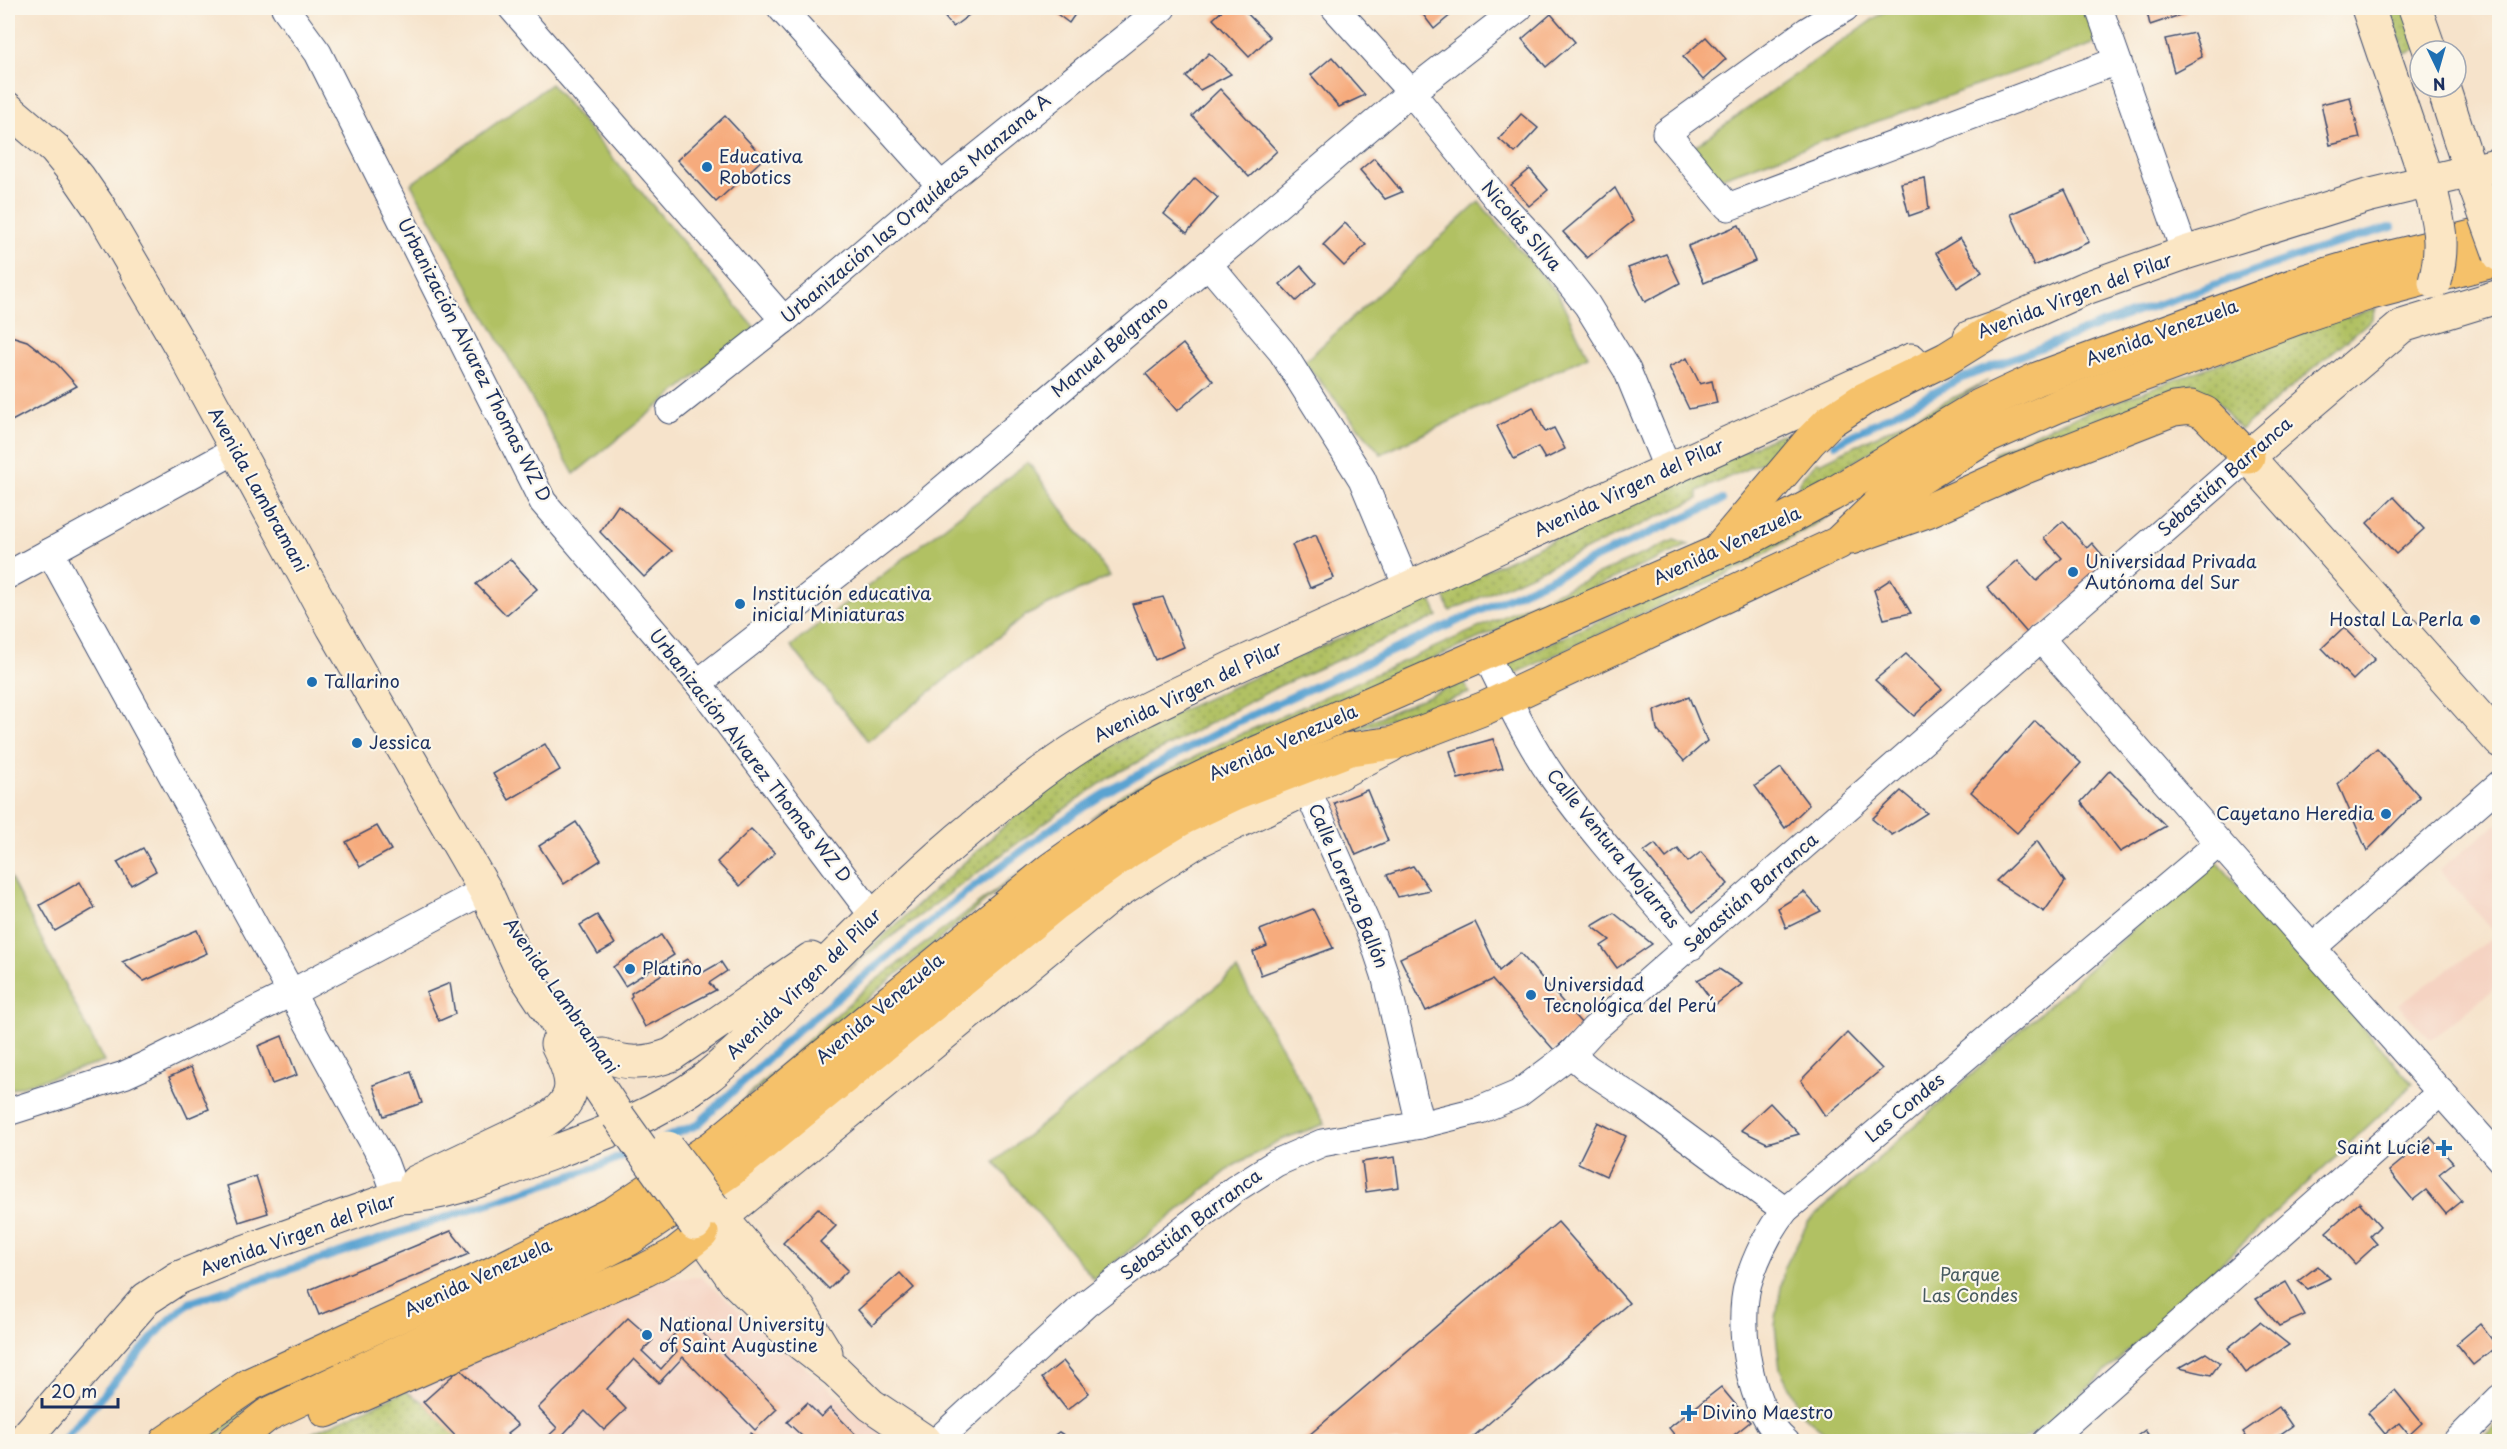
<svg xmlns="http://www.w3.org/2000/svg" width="2507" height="1449" font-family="'Playpen Sans',sans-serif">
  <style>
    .built { fill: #f5d3c2 }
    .grass { fill: url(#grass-dots); stroke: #667861; stroke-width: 1.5 }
    .park { fill: #b1c164; stroke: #667861; stroke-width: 1.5 }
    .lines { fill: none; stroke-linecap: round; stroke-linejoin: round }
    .stream { stroke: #5aa3d1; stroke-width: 8 }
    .building { fill: #f6ab7d }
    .street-casing { stroke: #3c4a6e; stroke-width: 29 }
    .secondary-casing { stroke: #3c4a6e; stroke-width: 35 }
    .primary-casing { stroke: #3c4a6e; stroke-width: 35 }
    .street { stroke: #fff; stroke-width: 27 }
    .secondary { stroke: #fbe6c4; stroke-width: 33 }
    .primary { stroke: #f5c16b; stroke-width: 33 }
    .secondary-bridge-casing { stroke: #3c4a6e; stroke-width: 35; stroke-linecap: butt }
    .secondary-bridge { stroke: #fbe6c4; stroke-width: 33 }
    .poi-dot { fill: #1f6fb2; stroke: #fbf7ec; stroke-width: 2 }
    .labels { text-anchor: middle; stroke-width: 4.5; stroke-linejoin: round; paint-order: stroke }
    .poi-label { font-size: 18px; fill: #1b2f5e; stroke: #fbf7ec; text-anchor: start }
    .street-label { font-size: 18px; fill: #1b2f5e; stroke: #fbf7ec }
    .park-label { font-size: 18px; fill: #485b60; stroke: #fbf7ec }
  </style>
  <defs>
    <pattern id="grass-dots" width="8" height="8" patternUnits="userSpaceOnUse" patternTransform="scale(1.5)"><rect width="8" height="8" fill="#b1c164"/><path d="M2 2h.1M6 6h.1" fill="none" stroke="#8f9d56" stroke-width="1.8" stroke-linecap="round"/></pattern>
  </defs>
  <rect width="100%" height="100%" fill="#fbf7ec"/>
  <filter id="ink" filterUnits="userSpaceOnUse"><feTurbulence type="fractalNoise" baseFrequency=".0167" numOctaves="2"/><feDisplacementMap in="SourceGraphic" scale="12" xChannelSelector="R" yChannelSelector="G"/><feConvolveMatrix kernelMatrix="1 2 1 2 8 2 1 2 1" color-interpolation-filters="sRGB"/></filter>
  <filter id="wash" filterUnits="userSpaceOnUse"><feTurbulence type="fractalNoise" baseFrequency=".008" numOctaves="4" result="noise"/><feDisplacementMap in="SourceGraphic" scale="24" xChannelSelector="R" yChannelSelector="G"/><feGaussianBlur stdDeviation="1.35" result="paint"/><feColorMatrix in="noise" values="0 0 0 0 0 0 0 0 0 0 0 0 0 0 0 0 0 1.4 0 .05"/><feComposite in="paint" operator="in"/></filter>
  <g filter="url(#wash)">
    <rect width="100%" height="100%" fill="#f6e3cb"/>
    <g class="built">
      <path d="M2499,823V984L2431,1040L2398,1005L2497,935L2439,870Z"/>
      <path d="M701,1277L890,1441L292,1442L649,1280Z"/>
    </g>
    <g class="grass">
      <path d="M2389,8H2409L2422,47L2405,54Z"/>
      <path d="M2376,308L2372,319L2240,430C2223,408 2216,392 2188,387L1998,459L1994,453L2051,426L2313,328Z"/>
      <path d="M1988,381L1807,490L1798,485L1801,478L1817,462H1822Z"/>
      <path d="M1787,434L1793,439L1787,451L1698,491V499L1450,611L1442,591L1778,435Z"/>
      <path d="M1849,504L1744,566L1508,677L1503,664L1744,556Z"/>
      <path d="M1674,540L1689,545L1205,760L1122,800L1090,819L1123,794L1228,740Z"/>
      <path d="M1430,597L1438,616L1279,686L1110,777L1043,824L844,972L1036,797L1097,754L1147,726Z"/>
      <path d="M1464,681L1469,693L1311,746Z"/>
      <path d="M1023,870L722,1119L868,986Z"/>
      <path d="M405,1391L423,1402L461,1441L292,1442Z"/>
      <path d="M248,1407L240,1418L212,1441L189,1442L233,1410Z"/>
    </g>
    <g class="park">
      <path d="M1889,8H2092L2104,40L1709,182L1688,151Z"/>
      <path d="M551,84L755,328L574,474L411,184Z"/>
      <path d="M1479,202L1558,294L1588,356L1381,454L1304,362Z"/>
      <path d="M1028,462L1110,576L1025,616L868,741L791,646Z"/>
      <path d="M2213,857L2413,1084L2055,1419L2020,1441H1836L1803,1415L1780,1369L1775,1325L1784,1269L1808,1222Z"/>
      <path d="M8,873L104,1062L8,1090Z"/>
      <path d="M1237,970L1325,1124L1283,1139L1233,1166L1094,1279L994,1162Z"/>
      <path d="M2499,1421V1441H2480Z"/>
    </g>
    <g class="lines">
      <g class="stream">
        <path d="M1835,444L1960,379L2099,325L2318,249L2392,227"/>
        <path d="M667,1137L697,1125L798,1030L968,891L1059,823L1117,786L1241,720L1722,500"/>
        <path d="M62,1442L163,1326L189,1303L597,1167L634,1151"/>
      </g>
    </g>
    <g id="blocks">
      <g class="building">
        <path d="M937,8H962L969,15L953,27Z"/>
        <path d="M1060,8H1074L1078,10L1069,23L1053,11Z"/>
        <path d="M1225,8H1242L1270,37L1249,57L1213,19Z"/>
        <path d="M1418,8H1459L1434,29Z"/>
        <path d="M2146,8H2185L2186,13L2150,25Z"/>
        <path d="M1551,14L1575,42L1546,67L1522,39Z"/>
        <path d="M2194,33L2202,57L2174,72L2165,39Z"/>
        <path d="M1706,37L1726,59L1703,80L1683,57Z"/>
        <path d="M1209,53L1231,74L1200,90L1186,77Z"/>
        <path d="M1332,57L1365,95L1339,107L1311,75Z"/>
        <path d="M1220,89L1277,151L1249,177L1192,116Z"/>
        <path d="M2350,97L2360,138L2330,145L2321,104Z"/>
        <path d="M1521,114L1538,128L1515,153L1499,139Z"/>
        <path d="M725,116L764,158L716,202L677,160Z"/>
        <path d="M1374,158L1402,192L1385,199L1360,170Z"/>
        <path d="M1530,169L1548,190L1529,206L1511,185Z"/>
        <path d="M1195,178L1218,198L1187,233L1164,214Z"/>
        <path d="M1925,178L1929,209L1909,216L1901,183Z"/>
        <path d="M1615,188L1633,221L1587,258L1563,232Z"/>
        <path d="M2065,190L2089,242L2034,266L2011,214Z"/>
        <path d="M1345,223L1366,245L1344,266L1323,245Z"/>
        <path d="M1739,225L1755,261L1704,283L1688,246Z"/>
        <path d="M1960,238L1982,272L1957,288L1936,253Z"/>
        <path d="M1666,254L1680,283L1645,302L1628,268Z"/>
        <path d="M1301,266L1316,283L1296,301L1280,284Z"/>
        <path d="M8,335L27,341L58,365L77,386L8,423Z"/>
        <path d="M1183,344L1213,381L1177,411L1146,374Z"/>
        <path d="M1687,358L1700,384L1712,381L1717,403L1689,409L1669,367Z"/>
        <path d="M1533,407L1545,432L1554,428L1565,449L1545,459L1538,447L1514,459L1497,426Z"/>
        <path d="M2394,497L2424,529L2396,554L2367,523Z"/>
        <path d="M618,505L672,551L644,577L600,532Z"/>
        <path d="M2063,521L2087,548L2092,543L2110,564L2029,635L1987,587L2018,560L2037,581L2062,558L2044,538Z"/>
        <path d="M1316,535L1334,578L1310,588L1292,545Z"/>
        <path d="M510,559L537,589L506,615L476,584Z"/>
        <path d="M1891,579L1911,613L1884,619L1874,590Z"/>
        <path d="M1163,597L1184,647L1155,660L1132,604Z"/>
        <path d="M2344,627L2375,659L2353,680L2322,648Z"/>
        <path d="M1906,654L1942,689L1914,716L1875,680Z"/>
        <path d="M1689,697L1707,741L1684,761L1657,730L1654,711Z"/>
        <path d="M2035,721L2081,763L2017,833L1971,792Z"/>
        <path d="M1493,739L1503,768L1458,779L1450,751Z"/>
        <path d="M545,744L560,770L509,800L493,774Z"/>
        <path d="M2377,748L2420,797L2367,851L2338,784Z"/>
        <path d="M1781,768L1809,805L1785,828L1755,786Z"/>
        <path d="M2110,770L2166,826L2120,852L2081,802Z"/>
        <path d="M1367,790L1388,841L1356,855L1334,803Z"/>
        <path d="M1901,791L1927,813L1892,835L1872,819Z"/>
        <path d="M576,822L601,860L564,884L539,846Z"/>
        <path d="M377,826L391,850L360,867L346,842Z"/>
        <path d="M751,829L775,853L740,886L717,862Z"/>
        <path d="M2037,841L2065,882L2044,912L1996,881Z"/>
        <path d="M1655,844L1666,858L1678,849L1688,862L1701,852L1728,884L1693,912L1644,852Z"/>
        <path d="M143,848L156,871L131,885L117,862Z"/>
        <path d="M1413,866L1430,890L1398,897L1387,875Z"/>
        <path d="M80,882L95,908L55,931L40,905Z"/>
        <path d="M1804,892L1821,911L1786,928L1778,908Z"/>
        <path d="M1313,909L1333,948L1261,975L1253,952L1267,946L1260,930Z"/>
        <path d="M1614,913L1652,944L1617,968L1601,946L1610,940L1592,926Z"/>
        <path d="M597,915L615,944L598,954L580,925Z"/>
        <path d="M1475,922L1499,971L1520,953L1582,1024L1554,1050L1492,980L1426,1011L1400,958Z"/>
        <path d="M197,930L207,953L144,981L122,962Z"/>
        <path d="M661,935L674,955L625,986L613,967Z"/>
        <path d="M687,959L700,974L721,962L727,971L709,983L716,990L645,1027L630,998L632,996L631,993Z"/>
        <path d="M1719,969L1742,984L1715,1005L1697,980Z"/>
        <path d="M450,983L455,1014L439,1021L426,993Z"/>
        <path d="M1847,1033L1882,1069L1825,1116L1801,1080Z"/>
        <path d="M282,1036L297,1075L272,1084L258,1046Z"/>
        <path d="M191,1067L209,1109L188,1118L169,1077Z"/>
        <path d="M411,1072L422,1103L384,1116L373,1085Z"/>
        <path d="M1770,1103L1799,1134L1767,1143L1741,1130Z"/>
        <path d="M1598,1122L1626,1136L1606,1176L1578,1163Z"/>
        <path d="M2430,1137L2453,1163L2439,1174L2462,1201L2446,1214L2426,1190L2413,1200L2389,1171Z"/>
        <path d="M1395,1157L1399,1187L1366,1192L1362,1162Z"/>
        <path d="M256,1176L268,1213L239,1222L227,1186Z"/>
        <path d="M2359,1202L2380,1226L2370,1236L2377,1244L2355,1264L2326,1232Z"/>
        <path d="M818,1208L836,1226L820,1242L848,1270L829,1289L783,1243Z"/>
        <path d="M1558,1222L1629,1303L1467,1442H1301Z"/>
        <path d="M451,1231L469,1254L319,1315L309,1290Z"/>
        <path d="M2318,1266L2330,1278L2308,1289L2298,1281Z"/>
        <path d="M900,1273L914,1288L872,1325L858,1310Z"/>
        <path d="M2286,1282L2305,1315L2279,1326L2256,1299Z"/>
        <path d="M628,1318L653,1340L642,1351L661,1369L677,1351L667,1342L689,1319L777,1409L755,1430L683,1357L659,1383L634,1359L607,1389L626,1409L604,1430L585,1411L556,1442H542L557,1428L538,1408Z"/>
        <path d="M2260,1322L2289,1345L2246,1373L2228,1348Z"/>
        <path d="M2480,1324L2497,1346L2473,1365L2456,1344Z"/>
        <path d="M2206,1353L2220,1363L2211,1375L2179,1368Z"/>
        <path d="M1063,1361L1089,1393L1067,1410L1042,1378Z"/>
        <path d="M460,1369L518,1425L507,1434L513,1442H461L423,1402Z"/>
        <path d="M1721,1387L1750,1422L1725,1442H1680L1669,1428Z"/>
        <path d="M2395,1390L2422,1423L2409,1435L2399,1423L2385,1434L2368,1413Z"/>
        <path d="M807,1403L821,1417L830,1408L863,1442H797L802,1436L787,1422Z"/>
        <path d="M2279,1407L2292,1426L2269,1442H2250L2243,1432Z"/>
        <path d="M2145,1430L2153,1442H2129Z"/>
        <path d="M1059,1432L1067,1437L1064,1442H1045Z"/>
        <path d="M751,1433L760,1442H742Z"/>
      </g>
    </g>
  </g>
  <g filter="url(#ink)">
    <use href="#blocks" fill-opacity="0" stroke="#3c4a6e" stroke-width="1.5"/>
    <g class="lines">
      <g class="street-casing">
        <g id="street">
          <path d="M285,8L318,53L543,502L698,683L874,917"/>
          <path d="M512,8L784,320"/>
          <path d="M781,8L941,186"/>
          <path d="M1335,8L1411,92L1498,200L1541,247L1587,305L1627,370L1668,470"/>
          <path d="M1845,8L1807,31L1666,133L1728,207L2117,61"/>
          <path d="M2099,8L2185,253"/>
          <path d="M1208,264L1282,352L1362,479L1408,589"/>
          <path d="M670,410L784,320L941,186L1162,8"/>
          <path d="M50,552L385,1164L397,1197"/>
          <path d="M8,575L236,450"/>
          <path d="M2040,638L2219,843L2500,1159"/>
          <path d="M1486,655C1507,697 1527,741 1554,779C1596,838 1645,891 1692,946"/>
          <path d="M698,683L898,527L1411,92L1519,8"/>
          <path d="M1307,789L1372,936L1385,975L1420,1125"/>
          <path d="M2313,947L2500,784"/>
          <path d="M1571,1054L1587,1068L1643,1105L1785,1210"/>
          <path d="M8,1112L124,1075L146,1065L291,993L485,890"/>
          <path d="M936,1442L1086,1304L1235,1189L1276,1163L1322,1143L1420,1125L1480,1110L1518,1094L1571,1054L1594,1029L2248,457"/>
          <path d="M1786,1442C1750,1413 1736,1327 1748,1283C1756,1257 1769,1231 1785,1210L2219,843"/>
          <path d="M2046,1442L2441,1092"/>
          <path d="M2456,1442L2500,1398"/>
        </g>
      </g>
      <g class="secondary-casing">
        <g id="secondary">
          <path d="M2368,8L2433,199"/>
          <path d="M2415,8L2430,51"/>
          <path d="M2443,87L2476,189"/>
          <path d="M8,109L55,149L79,178L101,210L182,349L333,627L485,890L521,969L618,1116"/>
          <path d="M2500,296L2402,326L2248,457L2500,741"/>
          <path d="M1970,337L1996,328L2083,289L2185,253L2367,196L2500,164"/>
          <path d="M603,1055C626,1065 647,1064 671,1055L811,959"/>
          <path d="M416,1182L544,1121C581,1099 574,1078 557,1044"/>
          <path d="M714,1209L799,1309L826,1353"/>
          <path d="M695,1224L735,1281L790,1335L836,1371L871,1405L926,1442"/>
          <path d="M702,1233L1112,895L1197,841L1321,782L1390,746"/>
          <path d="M22,1442L146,1299L178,1278L235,1255L397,1197C444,1196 489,1177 533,1160C592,1138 655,1117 706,1078C734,1056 759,1030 784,1006C841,950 896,892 956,841C997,807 1040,771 1085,743C1133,713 1184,691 1234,667L1911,360"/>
        </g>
      </g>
      <g class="primary-casing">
        <g id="primary">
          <path d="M1851,538L1927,511L2023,468L2174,409L2191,407L2205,413L2248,457"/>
          <path d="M1722,545L1809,442L1830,421L1862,400L1946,359L1996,328"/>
          <path d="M326,1411L645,1270L674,1255L702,1233"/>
          <path d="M166,1442L251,1384L491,1274L614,1213L714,1146L1051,869L1115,824L1168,794L1222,768L1754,536L1831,495L1979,406L2037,379L2308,280L2355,266L2500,230"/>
          <path d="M233,1442L267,1415L505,1302L629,1239L731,1170L1054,905L1130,850L1183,818L1236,793L1350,749L1394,743L1485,708L1838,543L1880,503L1985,438L2058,406L2305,315L2367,294L2500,259"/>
        </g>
      </g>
      <use href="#street" class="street"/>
      <use href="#secondary" class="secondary"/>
      <use href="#primary" class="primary"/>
      <g class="secondary-bridge-casing">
        <g id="secondary-bridge">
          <path d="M2476,189L2500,255"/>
          <path d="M2433,199C2441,232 2443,250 2435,282"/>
          <path d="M618,1116L695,1224"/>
          <path d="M668,1148L714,1209"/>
        </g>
      </g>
      <use href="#secondary-bridge" class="secondary-bridge"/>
    </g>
  </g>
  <g class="poi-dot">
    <circle cx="707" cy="167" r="6"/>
    <circle cx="2073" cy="572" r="6"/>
    <circle cx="740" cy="604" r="6"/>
    <circle cx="2475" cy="620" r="6"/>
    <circle cx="312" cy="682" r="6"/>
    <circle cx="357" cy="743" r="6"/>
    <circle cx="2386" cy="814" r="6"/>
    <circle cx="630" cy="969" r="6"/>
    <circle cx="1531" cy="995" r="6"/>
    <path d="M2441 1139h6v6h6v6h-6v6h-6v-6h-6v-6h6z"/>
    <circle cx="647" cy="1335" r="6"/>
    <path d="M1686 1404h6v6h6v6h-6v6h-6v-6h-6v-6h6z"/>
  </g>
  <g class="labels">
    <g class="poi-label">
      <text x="719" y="163">Educativa<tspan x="719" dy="21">Robotics</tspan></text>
      <text x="2085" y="568">Universidad Privada<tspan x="2085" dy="21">Autónoma del Sur</tspan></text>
      <text x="752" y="600">Institución educativa<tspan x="752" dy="21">inicial Miniaturas</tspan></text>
      <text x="2463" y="626" text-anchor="end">Hostal La Perla</text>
      <text x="324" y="688">Tallarino</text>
      <text x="369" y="749">Jessica</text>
      <text x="2374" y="820" text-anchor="end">Cayetano Heredia</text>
      <text x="642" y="975">Platino</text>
      <text x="1543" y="991">Universidad<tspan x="1543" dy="21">Tecnológica del Perú</tspan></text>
      <text x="2430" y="1154" text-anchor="end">Saint Lucie</text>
      <text x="659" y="1331">National University<tspan x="659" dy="21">of Saint Augustine</tspan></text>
      <text x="1702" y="1419">Divino Maestro</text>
    </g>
    <g class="street-label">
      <text transform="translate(916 209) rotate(-40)" y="6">Urbanización las Orquídeas Manzana A</text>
      <text transform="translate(1521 226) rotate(49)" y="6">Nicolás SIlva</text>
      <text transform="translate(2075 296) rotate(-21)" y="6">Avenida Virgen del Pilar</text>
      <text transform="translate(2162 333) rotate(-20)" y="6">Avenida Venezuela</text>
      <text transform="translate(1110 347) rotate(-40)" y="6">Manuel Belgrano</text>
      <text transform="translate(474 360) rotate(63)" y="6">Urbanización Alvarez Thomas WZ D</text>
      <text transform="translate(2225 477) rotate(-41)" y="6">Sebastián Barranca</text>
      <text transform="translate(1629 488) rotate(-25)" y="6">Avenida Virgen del Pilar</text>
      <text transform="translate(258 490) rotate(61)" y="6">Avenida Lambramani</text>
      <text transform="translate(1727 546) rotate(-25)" y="6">Avenida Venezuela</text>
      <text transform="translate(1188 692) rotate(-26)" y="6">Avenida Virgen del Pilar</text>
      <text transform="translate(1283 743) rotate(-24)" y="6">Avenida Venezuela</text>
      <text transform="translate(750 756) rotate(52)" y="6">Urbanización Alvarez Thomas WZ D</text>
      <text transform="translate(1613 849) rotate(51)" y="6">Calle Ventura Mojarras</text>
      <text transform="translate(1348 886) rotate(67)" y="6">Calle Lorenzo Ballón</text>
      <text transform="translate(1751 893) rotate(-41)" y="6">Sebastián Barranca</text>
      <text transform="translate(804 984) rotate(-44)" y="6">Avenida Virgen del Pilar</text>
      <text transform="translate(561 996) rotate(55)" y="6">Avenida Lambramani</text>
      <text transform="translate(880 1009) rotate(-40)" y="6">Avenida Venezuela</text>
      <text transform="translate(1905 1108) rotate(-40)" y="6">Las Condes</text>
      <text transform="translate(1191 1225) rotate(-37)" y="6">Sebastián Barranca</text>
      <text transform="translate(298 1235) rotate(-20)" y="6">Avenida Virgen del Pilar</text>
      <text transform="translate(478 1278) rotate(-25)" y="6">Avenida Venezuela</text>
    </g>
    <g class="park-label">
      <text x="1970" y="1281">Parque<tspan x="1970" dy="21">Las Condes</tspan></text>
    </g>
  </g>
  <rect width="2507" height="1449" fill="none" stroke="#fbf7ec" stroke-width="30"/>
  <g transform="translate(2438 69) rotate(175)"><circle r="28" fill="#fbf7ec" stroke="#a1a7b3" stroke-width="1.5"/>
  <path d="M0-4.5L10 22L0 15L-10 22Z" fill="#1f6fb2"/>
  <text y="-9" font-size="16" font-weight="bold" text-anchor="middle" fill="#1b2f5e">N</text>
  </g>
  <path d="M42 1398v9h76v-9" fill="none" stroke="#1b2f5e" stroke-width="3"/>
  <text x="51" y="1398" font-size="18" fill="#1b2f5e" stroke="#fbf7ec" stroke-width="4.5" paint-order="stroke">20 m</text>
</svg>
